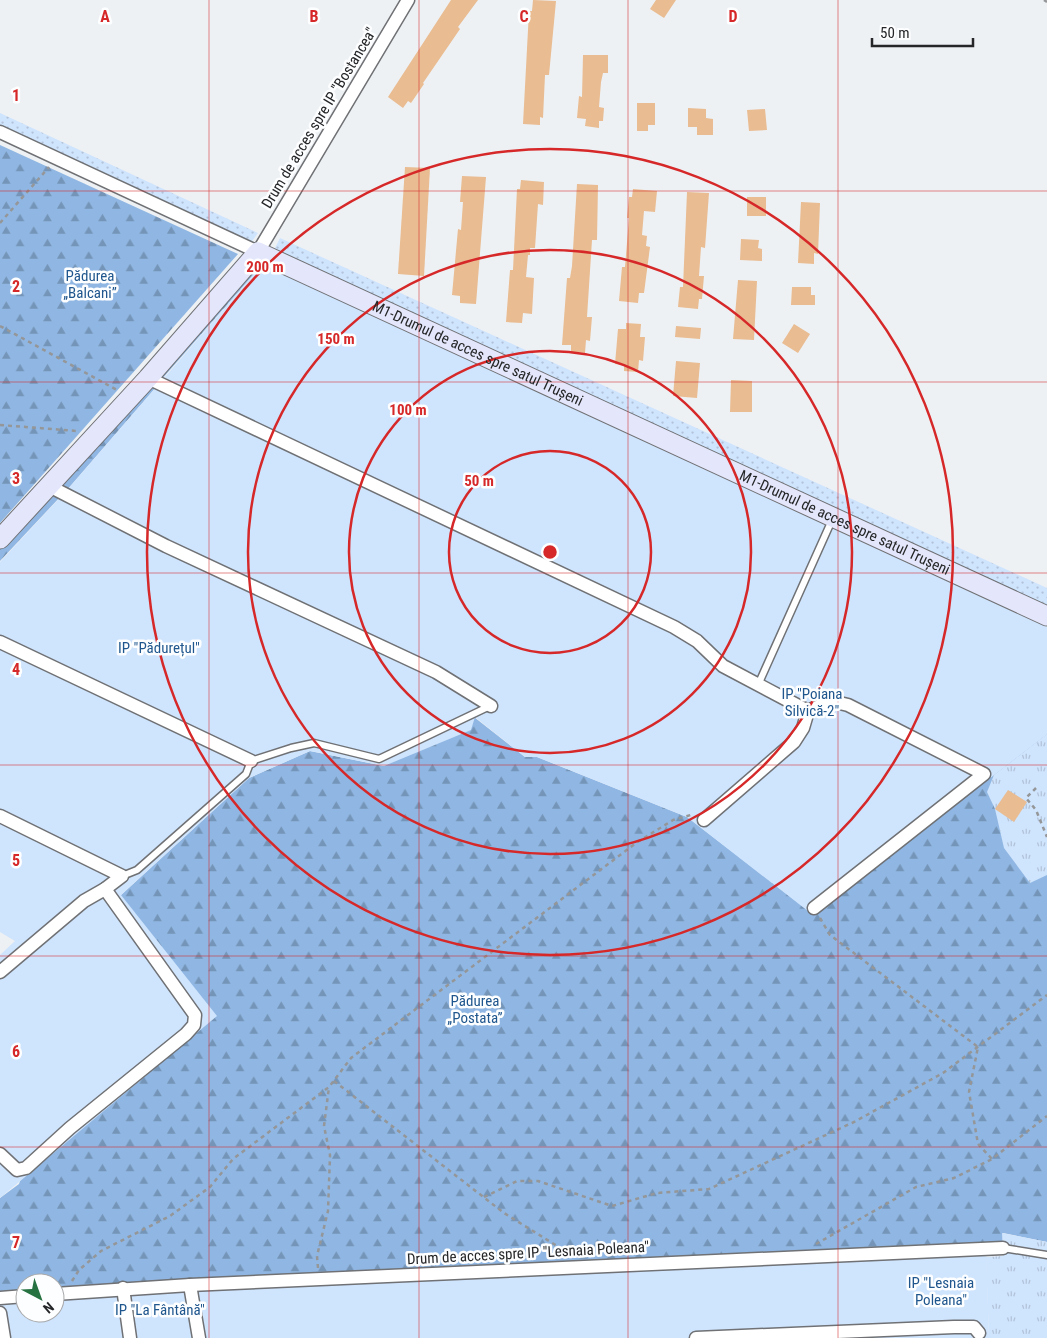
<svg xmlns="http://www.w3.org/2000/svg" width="1047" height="1338" font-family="'Roboto Condensed',sans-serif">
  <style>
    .grass { fill: url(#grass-dots) }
    .forest { fill: url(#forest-firs) }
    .park { fill: url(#park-tufts) }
    .garden { fill: #cfe4fd }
    .building { fill: #e9bc91 }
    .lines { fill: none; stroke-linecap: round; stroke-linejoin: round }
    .lane-casing { stroke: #6f7174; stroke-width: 9 }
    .street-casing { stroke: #6f7174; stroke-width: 15 }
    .secondary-casing { stroke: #6f7174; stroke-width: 21 }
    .path { stroke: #949698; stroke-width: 2.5; stroke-dasharray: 4 4; stroke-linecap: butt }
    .lane { stroke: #fff; stroke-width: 6 }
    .street { stroke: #fff; stroke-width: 12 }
    .secondary { stroke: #e4e6fb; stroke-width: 19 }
    .grid { fill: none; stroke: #d62828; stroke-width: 1; stroke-opacity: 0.55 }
    .ring { fill: none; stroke: #d62828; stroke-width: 2.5 }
    .labels { text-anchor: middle; stroke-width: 5; stroke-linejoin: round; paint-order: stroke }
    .street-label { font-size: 15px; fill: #252627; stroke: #fdfeff }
    .park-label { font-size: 15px; fill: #1f568d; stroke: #fdfeff }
    .grid-label { font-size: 16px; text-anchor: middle; font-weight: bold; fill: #d62828; stroke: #fdfeff; stroke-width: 5; stroke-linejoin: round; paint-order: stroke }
    .centre { fill: #d62828; stroke: #fdfeff; stroke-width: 2.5 }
    .ring-label { font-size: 15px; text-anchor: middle; font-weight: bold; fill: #d62828; stroke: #fdfeff; stroke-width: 5; stroke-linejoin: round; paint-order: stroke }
  </style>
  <defs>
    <pattern id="grass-dots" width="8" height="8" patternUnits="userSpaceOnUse" patternTransform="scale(1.25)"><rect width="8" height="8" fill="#cfe4fd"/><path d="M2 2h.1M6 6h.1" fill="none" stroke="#b2c3d9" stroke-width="1.8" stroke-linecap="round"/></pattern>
    <pattern id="forest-firs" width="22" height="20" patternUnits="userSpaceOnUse" patternTransform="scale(1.25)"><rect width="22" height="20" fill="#90b7e3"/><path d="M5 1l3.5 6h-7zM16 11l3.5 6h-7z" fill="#7595b8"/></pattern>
    <pattern id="park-tufts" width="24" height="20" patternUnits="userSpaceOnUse" patternTransform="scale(1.25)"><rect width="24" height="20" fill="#cfe4fd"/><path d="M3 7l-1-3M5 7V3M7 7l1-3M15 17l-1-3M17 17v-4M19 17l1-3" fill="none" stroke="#b2c3d9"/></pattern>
  </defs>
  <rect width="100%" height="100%" fill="#eef1f4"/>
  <g class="grass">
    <path d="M0,113L258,233L250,244L0,127Z"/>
    <path d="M280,238L1047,588V609L274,250Z"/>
  </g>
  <g class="forest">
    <path d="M0,145L238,254L0,523Z"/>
    <path d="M262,265L162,379L160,372L254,266Z"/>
    <path d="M148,385L157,386L67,490L60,482Z"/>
    <path d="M49,493L61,496L0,561V545Z"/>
    <path d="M474,717L525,757H537L687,817L813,914L1047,734V1242L1003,1233V1243L55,1289V1283H25V1291L0,1292V1198L19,1184L121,895L249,778L310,751L384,766Z"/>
  </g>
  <g class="park">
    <path d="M1047,734V875L1030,883L1004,848L995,809L987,792L994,775Z"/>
    <path d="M1002,1233L1047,1242V1338H989L986,1257L1003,1256Z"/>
  </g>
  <g class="garden">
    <path d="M262,265L1047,627V734L813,915L687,817L537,757H525L475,717L471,730L384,766L310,751L249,778L121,895L217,1016L0,1198V955L15,941L0,932V562L67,490Z"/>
    <path d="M986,1244L989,1338H0V1292L25,1291V1313H55V1289Z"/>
  </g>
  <g class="building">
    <path d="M451,0H478L458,27L460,29L423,83L424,84L411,103L408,101L403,108L388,97Z"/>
    <path d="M533,0L556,1L549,75H545L543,118L540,117V125L523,124L529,11H532Z"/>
    <path d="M656,0H676L664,18L650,9Z"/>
    <path d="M583,55H608V73H603L601,82L599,107L604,108L603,121H599V128L585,126L586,119L577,118L579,96L582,97Z"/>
    <path d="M637,103H655V125H648V131H637Z"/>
    <path d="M688,108L706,109V118L713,119V135H697V127H688Z"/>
    <path d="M765,109L767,130L749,131L747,110Z"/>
    <path d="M405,167L430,168L424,276L398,274Z"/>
    <path d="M462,176L486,177L476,304L460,303V296L452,295L458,229L461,230L463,202H460Z"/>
    <path d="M521,180L544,182L543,205L538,204L535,248H530V255H528L526,277L534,278L532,314L523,313L522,323L506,322L510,270H513L517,189H520Z"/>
    <path d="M577,184L598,185L597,240H592L587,317H592L590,341L586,340L585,353L571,352V345H562L567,278H570L572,266Z"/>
    <path d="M633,189L657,191L655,212L644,211L642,235L647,236L646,246L650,247L644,293H639L638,303L619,301L622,267H625L629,218H627L629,197H632Z"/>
    <path d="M687,192L709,193L705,248L701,247L699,276H704L702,299H699L698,309L678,307L680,287H683Z"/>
    <rect x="747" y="197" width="19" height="19"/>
    <path d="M801,202L820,203L818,254L814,253V264L798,263Z"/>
    <path d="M741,239L759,240L758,248L762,249V261L740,260Z"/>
    <path d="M738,280L757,281L754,340L733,339Z"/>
    <path d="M792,287H811V295H815V305H791Z"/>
    <path d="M626,323L641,324L640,337H645L643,361L639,360L638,372L624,371V365L615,364L618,329H626Z"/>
    <path d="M794,324L810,334L798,353L782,343Z"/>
    <path d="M676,326L701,328L700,339L675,337Z"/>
    <path d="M676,361L700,363L697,398L673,396Z"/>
    <path d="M731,380L752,381V412H730Z"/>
    <path d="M1008,790L1027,802L1014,822L995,809Z"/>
  </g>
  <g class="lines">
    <g class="lane-casing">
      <g id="lane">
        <path d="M758,685L832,520"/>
        <path d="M122,876L137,870L246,774L251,761L291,748L314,743L379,759L490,706"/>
        <path d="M1003,1248L1047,1255"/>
      </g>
    </g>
    <g class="street-casing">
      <g id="street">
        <path d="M0,132L258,252L408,0"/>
        <path d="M148,378L674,627L697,641L723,666L808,711L831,701L848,705L984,774L814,908"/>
        <path d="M49,486L166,546L436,672L491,706"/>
        <path d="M0,642L251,761"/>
        <path d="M0,816L122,876L105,889L84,901L0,972"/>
        <path d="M704,820L794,742L803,728L808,711"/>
        <path d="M0,1154L17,1170L26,1168L70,1128L186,1034L194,1025L195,1015L105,889"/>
        <path d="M190,1285L199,1338"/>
        <path d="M123,1288L130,1338"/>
        <path d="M55,1294L190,1285L1003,1248"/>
        <path d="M0,1298L25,1296"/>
        <path d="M0,1313L4,1338"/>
        <path d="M696,1338L954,1327H974L979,1333"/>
      </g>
    </g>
    <g class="secondary-casing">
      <g id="secondary">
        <path id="s1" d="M0,539L148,378L258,252L1047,616"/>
      </g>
    </g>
    <g class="path">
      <path d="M1044,0L1047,2"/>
      <path d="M0,223L49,167"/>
      <path d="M0,326L117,390"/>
      <path d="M0,425L77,431"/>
      <path d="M1036,788L1026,798L1036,810L1047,837"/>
      <path d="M820,918L830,935L978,1047L969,1092L978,1144L992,1159"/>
      <path d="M334,1081L504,1213L570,1254"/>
      <path d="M484,1197L517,1181H538L612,1206L657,1193L709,1189L854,1122L943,1073L1047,995"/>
      <path d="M816,1244L916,1187L954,1178L992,1159L1047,1116"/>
      <path d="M318,1268L317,1256L328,1211L330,1155L324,1126L329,1087"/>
      <path d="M72,1281L79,1270L101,1251L170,1216L210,1187L233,1159L329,1087L351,1058L636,843L673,820L694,814"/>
    </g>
    <use href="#lane" class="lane"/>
    <use href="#street" class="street"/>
    <use href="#secondary" class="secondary"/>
  </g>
  <path class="grid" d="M209,0V1338M419,0V1338M628,0V1338M838,0V1338M0,191H1047M0,382H1047M0,573H1047M0,765H1047M0,956H1047M0,1147H1047"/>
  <g class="ring">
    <circle cx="550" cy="552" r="101"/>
    <circle cx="550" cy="552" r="201"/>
    <circle cx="550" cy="552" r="302"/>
    <circle cx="550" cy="552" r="403"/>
  </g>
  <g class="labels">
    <g class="street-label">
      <text transform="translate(319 118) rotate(-59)" y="5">Drum de acces spre IP "Bostancea"</text>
      <text dy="5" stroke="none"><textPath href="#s1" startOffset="628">M1-Drumul de acces spre satul Trușeni</textPath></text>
      <text dy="5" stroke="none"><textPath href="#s1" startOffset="1032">M1-Drumul de acces spre satul Trușeni</textPath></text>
      <text transform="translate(528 1253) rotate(-3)" y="5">Drum de acces spre IP "Lesnaia Poleana"</text>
    </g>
    <g class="park-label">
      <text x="90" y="281">Pădurea<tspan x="90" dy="17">„Balcani”</tspan></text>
      <text x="159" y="653">IP "Pădurețul"</text>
      <text x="812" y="699">IP "Poiana<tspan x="812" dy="17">Silvică-2"</tspan></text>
      <text x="475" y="1006">Pădurea<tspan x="475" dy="17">„Postata”</tspan></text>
      <text x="941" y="1288">IP "Lesnaia<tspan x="941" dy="17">Poleana"</tspan></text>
      <text x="160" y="1315">IP "La Fântână"</text>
    </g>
  </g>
  <g class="grid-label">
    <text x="105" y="22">A</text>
    <text x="314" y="22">B</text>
    <text x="524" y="22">C</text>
    <text x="733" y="22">D</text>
    <text x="16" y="101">1</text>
    <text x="16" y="292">2</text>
    <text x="16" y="484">3</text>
    <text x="16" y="675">4</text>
    <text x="16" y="866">5</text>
    <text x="16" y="1057">6</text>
    <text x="16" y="1248">7</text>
  </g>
  <circle cx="550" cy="552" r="8" class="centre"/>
  <g class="ring-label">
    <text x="265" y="272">200 m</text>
    <text x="336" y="344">150 m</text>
    <text x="408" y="415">100 m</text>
    <text x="479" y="486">50 m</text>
  </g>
  <g transform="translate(40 1298) rotate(139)"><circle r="24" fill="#fdfeff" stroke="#a7a8a9"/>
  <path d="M0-4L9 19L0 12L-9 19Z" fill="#267241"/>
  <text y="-8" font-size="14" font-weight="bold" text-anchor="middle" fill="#252627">N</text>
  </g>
  <path d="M872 38v8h101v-8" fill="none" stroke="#252627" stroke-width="2.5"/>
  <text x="880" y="38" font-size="15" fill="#252627" stroke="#fdfeff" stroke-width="4" paint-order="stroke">50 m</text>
</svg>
